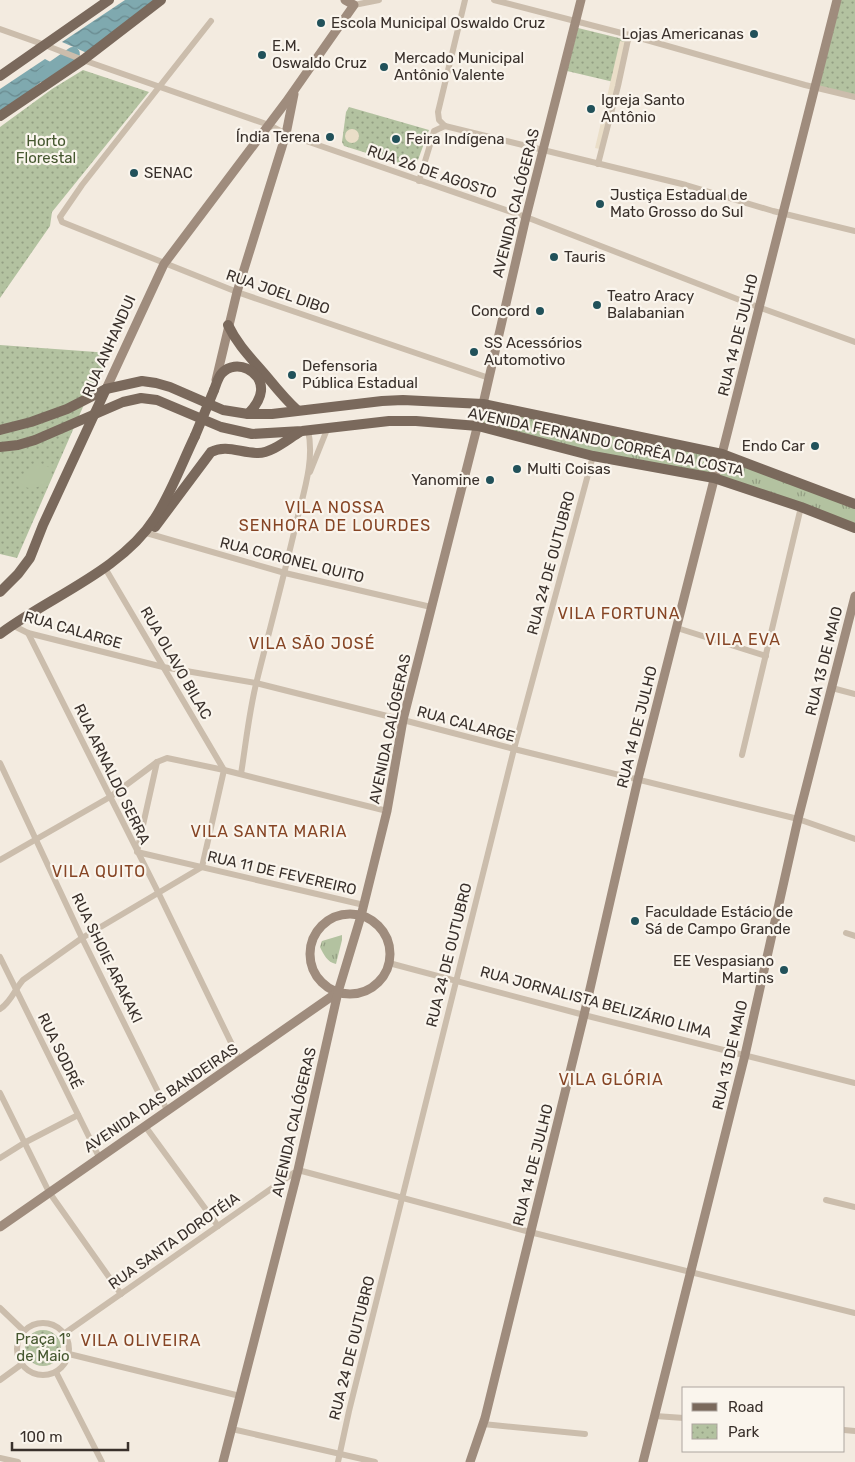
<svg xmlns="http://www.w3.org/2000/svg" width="855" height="1462" font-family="Rubik,sans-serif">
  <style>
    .grass { fill: url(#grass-tufts) }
    .park { fill: url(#park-dots) }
    .pitch { fill: #b3c2a0 }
    .plaza { fill: #eadec8 }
    .water { fill: url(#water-waves) }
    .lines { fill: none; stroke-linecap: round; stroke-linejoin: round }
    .river { stroke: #7fa9af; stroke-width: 14 }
    .street { stroke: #cbbdac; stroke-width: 6 }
    .secondary { stroke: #9f8c7d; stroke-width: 9 }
    .primary { stroke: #7a695c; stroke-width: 10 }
    .primary-bridge { stroke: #7a695c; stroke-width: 10 }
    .poi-dot { fill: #21515a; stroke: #faf5ed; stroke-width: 2 }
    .labels { text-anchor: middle; stroke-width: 4.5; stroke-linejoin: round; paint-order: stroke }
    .poi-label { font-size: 15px; fill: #39302b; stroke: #faf5ed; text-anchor: start }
    .park-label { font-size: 15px; fill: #45572f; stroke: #faf5ed }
    .street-label { font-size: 15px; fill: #39302b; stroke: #faf5ed }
    .neighbourhood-label { font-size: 16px; letter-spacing: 1px; fill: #864525; stroke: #faf5ed }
  </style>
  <defs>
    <pattern id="grass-tufts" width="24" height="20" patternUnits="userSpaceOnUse" patternTransform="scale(1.25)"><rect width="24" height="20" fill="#b3c2a0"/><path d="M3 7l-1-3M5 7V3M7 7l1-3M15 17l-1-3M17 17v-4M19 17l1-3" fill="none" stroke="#939e83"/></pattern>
    <pattern id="park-dots" width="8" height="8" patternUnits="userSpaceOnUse" patternTransform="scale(1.25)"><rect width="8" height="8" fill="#b3c2a0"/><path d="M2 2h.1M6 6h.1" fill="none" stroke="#939e83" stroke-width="1.8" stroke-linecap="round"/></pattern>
    <pattern id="water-waves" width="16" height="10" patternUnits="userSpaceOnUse" patternTransform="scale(1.25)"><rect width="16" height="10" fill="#7fa9af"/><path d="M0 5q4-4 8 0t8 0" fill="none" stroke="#698a8f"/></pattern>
  </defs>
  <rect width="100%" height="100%" fill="#f3ebe0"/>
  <g class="grass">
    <path d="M483,404L722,454L855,504V528L736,484L478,426Z"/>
    <path d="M342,935V940L336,964C327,962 324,955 320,947L322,941Z"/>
  </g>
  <g class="park">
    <path d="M837,0H855V97L815,88Z"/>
    <path d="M578,28L627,40L618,83L567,71Z"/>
    <path d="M83,70L149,92L52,212L50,226L0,298V127L52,89Z"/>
    <path d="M349,107L429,130L415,168L344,146L342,142L346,112Z"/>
    <path d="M0,345L110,353L86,400L17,558L0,554Z"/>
    <circle cx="43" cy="1348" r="18"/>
  </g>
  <path class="pitch" d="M36,462L51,468L52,477C45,486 27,494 20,482L21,477Z"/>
  <g class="plaza">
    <path d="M620,41L626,42L600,149L595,148Z"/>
    <circle cx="352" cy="136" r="7"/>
  </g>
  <g class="water">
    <path d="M125,0H156L87,53L62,42Z"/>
    <path d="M45,59L60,67L0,114V89Z"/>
  </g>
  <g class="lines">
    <path class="river" d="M43,75L73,54"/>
    <g class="street">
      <path d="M494,0L629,35L805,85L855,97"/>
      <path d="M354,5L379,0"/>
      <path d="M211,21L82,185L60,217L62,222L237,292L489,378"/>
      <path d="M0,29L45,45L83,60L269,125L286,134L526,217L750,304L855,342"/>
      <path d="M445,126L686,185L773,211L855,231"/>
      <path d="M445,126L439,120L438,112L465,0"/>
      <path d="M598,164L618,86L629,35"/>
      <path d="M419,181L433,135L434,131L445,126"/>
      <path d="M310,472L328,427"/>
      <path d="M143,532L285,573L431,607"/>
      <path d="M105,568L224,770"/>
      <path d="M12,625L28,633L163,667L256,683L403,720L514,749L798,819L855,839"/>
      <path d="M677,628L766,656"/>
      <path d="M28,633L158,892L240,1061"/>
      <path d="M832,688L855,694"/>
      <path d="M742,755L801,507"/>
      <path d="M157,762L137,852L364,905"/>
      <path d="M0,763L82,938L167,1110"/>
      <path d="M241,774C246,743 249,711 257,680C270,628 284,576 296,524C303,494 315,461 308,430"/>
      <path d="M0,860L110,797L157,762L167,758L224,770L387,811"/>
      <path d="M846,933L855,936"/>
      <path d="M0,957L99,1157"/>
      <path d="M389,963L584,1015L855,1083"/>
      <path d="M0,1009C11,1002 15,989 23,980L82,938L202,867L224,770"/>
      <path d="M0,1093L49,1192L121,1294"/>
      <path d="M145,1126L218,1226"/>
      <path d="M0,1158L24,1143L78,1115"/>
      <path d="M826,1200L855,1207"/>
      <path d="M0,1308L24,1331"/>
      <circle cx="43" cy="1349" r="26"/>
      <path d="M65,1333L298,1170L530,1232L855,1313"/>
      <path d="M69,1354L240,1396"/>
      <path d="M56,1372L102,1462"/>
      <path d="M0,1380L22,1364"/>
      <path d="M655,1416L684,1418"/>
      <path d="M483,1424L585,1434"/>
      <path d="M232,1429L375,1462"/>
      <path d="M844,1430L855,1431"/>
      <path d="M0,1458L18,1462"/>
      <path d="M338,1462L349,1411L514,749L593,456"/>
    </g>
    <g class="secondary">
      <path d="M216,380L237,292L286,134L294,94"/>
      <path d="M106,389L164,264L286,102L354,5L345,0"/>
      <circle cx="350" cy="954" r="40"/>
      <path d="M0,1227L338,992"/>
      <path d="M223,1462L298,1170L338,992L361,916L387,811L403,720L483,404L526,217L581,0"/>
      <path d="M470,1462L485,1418L584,1015L638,779L717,468L722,454L837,0"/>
      <path d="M643,1462L745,1055L798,819L855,596"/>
    </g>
    <g class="primary">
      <path d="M0,76L109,0"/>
      <path d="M0,116L83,60L161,0"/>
      <path d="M228,325C238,346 253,360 268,378C277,389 286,400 297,410"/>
      <path d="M214,390C216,385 218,377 222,373C236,358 263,371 261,391C260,400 254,408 248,414"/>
      <path d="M0,430L31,422L67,409L106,389L142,381L156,383L170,387L223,410L248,414H272L382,401L403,400L483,404L722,454L855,504"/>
      <path d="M0,447L18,445L35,440L123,402L141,398L157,400L221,427L252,434L302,431L389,421H416L478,426L593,456L714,478L801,507L855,528"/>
      <path d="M155,527L211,452C226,444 241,453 258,453C272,453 288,439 300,432"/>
      <path d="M0,592L18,574L30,558L43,525L106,389"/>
      <path d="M0,634C49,597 121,571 155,518C171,493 182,463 195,436"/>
    </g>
    <path class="primary-bridge" d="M195,436L214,390"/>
  </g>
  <g class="poi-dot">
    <circle cx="321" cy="23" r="5"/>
    <circle cx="754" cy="34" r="5"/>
    <circle cx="262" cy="55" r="5"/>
    <circle cx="384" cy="67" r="5"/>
    <circle cx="591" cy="109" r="5"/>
    <circle cx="330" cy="137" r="5"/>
    <circle cx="396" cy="139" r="5"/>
    <circle cx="134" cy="173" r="5"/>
    <circle cx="600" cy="204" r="5"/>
    <circle cx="554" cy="257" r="5"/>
    <circle cx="597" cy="305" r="5"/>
    <circle cx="540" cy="311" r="5"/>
    <circle cx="474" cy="352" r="5"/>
    <circle cx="292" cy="375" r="5"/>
    <circle cx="815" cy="446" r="5"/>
    <circle cx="517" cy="469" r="5"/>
    <circle cx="490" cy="480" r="5"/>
    <circle cx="635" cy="921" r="5"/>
    <circle cx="784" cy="970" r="5"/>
  </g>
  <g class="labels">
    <g class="poi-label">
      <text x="331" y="28">Escola Municipal Oswaldo Cruz</text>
      <text x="744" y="39" text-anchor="end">Lojas Americanas</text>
      <text x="272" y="51">E.M.<tspan x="272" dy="17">Oswaldo Cruz</tspan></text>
      <text x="394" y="63">Mercado Municipal<tspan x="394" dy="17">Antônio Valente</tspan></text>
      <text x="601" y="105">Igreja Santo<tspan x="601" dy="17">Antônio</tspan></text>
      <text x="320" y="142" text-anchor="end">Índia Terena</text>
      <text x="406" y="144">Feira Indígena</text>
      <text x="144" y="178">SENAC</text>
      <text x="610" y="200">Justiça Estadual de<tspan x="610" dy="17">Mato Grosso do Sul</tspan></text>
      <text x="564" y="262">Tauris</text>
      <text x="607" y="301">Teatro Aracy<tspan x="607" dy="17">Balabanian</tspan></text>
      <text x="530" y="316" text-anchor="end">Concord</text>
      <text x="484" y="348">SS Acessórios<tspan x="484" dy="17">Automotivo</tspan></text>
      <text x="302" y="371">Defensoria<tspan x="302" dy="17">Pública Estadual</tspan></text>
      <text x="805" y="451" text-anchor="end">Endo Car</text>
      <text x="527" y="474">Multi Coisas</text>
      <text x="480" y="485" text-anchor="end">Yanomine</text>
      <text x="645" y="917">Faculdade Estácio de<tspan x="645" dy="17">Sá de Campo Grande</tspan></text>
      <text x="774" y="966" text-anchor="end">EE Vespasiano<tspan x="774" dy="17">Martins</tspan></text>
    </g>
    <g class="park-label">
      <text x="46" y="146">Horto<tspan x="46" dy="17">Florestal</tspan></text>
      <text x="43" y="1344">Praça 1º<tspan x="43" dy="17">de Maio</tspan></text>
    </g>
    <g class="street-label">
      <text transform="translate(432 172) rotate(19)" y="5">RUA 26 DE AGOSTO</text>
      <text transform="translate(516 203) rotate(-76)" y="5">AVENIDA CALÓGERAS</text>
      <text transform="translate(278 292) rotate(19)" y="5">RUA JOEL DIBO</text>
      <text transform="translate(738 335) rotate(-76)" y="5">RUA 14 DE JULHO</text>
      <text transform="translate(109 346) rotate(-66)" y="5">RUA ANHANDUI</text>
      <text transform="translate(606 442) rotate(12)" y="5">AVENIDA FERNANDO CORRÊA DA COSTA</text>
      <text transform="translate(292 560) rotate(14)" y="5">RUA CORONEL QUITO</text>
      <text transform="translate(551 563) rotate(-75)" y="5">RUA 24 DE OUTUBRO</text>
      <text transform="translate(73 630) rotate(16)" y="5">RUA CALARGE</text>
      <text transform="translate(824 661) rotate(-76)" y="5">RUA 13 DE MAIO</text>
      <text transform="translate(176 663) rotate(60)" y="5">RUA OLAVO BILAC</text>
      <text transform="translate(466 724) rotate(15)" y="5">RUA CALARGE</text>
      <text transform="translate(637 727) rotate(-76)" y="5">RUA 14 DE JULHO</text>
      <text transform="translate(390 729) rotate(-78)" y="5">AVENIDA CALÓGERAS</text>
      <text transform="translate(112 774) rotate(64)" y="5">RUA ARNALDO SERRA</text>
      <text transform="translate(282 873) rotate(13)" y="5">RUA 11 DE FEVEREIRO</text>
      <text transform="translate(449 955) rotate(-76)" y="5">RUA 24 DE OUTUBRO</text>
      <text transform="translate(107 958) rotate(64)" y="5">RUA SHOIE ARAKAKI</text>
      <text transform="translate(596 1002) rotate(15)" y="5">RUA JORNALISTA BELIZÁRIO LIMA</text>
      <text transform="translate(60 1051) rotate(64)" y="5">RUA SODRÉ</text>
      <text transform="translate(730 1055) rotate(-77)" y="5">RUA 13 DE MAIO</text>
      <text transform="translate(161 1098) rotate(-34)" y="5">AVENIDA DAS BANDEIRAS</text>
      <text transform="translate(294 1122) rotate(-77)" y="5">AVENIDA CALÓGERAS</text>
      <text transform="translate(533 1165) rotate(-76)" y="5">RUA 14 DE JULHO</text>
      <text transform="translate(174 1241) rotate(-35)" y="5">RUA SANTA DOROTÉIA</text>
      <text transform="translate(352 1348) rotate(-76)" y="5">RUA 24 DE OUTUBRO</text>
    </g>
    <g class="neighbourhood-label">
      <text x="335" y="513">VILA NOSSA<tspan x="335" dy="18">SENHORA DE LOURDES</tspan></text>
      <text x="619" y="619">VILA FORTUNA</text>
      <text x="743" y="645">VILA EVA</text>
      <text x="312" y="649">VILA SÃO JOSÉ</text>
      <text x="269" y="837">VILA SANTA MARIA</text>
      <text x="99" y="877">VILA QUITO</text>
      <text x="611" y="1085">VILA GLÓRIA</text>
      <text x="141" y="1346">VILA OLIVEIRA</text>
    </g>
  </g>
  <rect x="682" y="1387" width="162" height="65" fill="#faf5ed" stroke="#ada69f"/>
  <rect x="692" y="1403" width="25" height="8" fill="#7a695c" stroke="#ada69f"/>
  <text x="728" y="1412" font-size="15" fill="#39302b">Road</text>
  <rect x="692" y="1424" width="25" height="15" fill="url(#park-dots)" stroke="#ada69f"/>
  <text x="728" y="1437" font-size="15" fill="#39302b">Park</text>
  <path d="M12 1442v8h116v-8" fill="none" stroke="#39302b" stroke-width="2.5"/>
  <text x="20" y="1442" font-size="15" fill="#39302b" stroke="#faf5ed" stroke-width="4" paint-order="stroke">100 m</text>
</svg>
